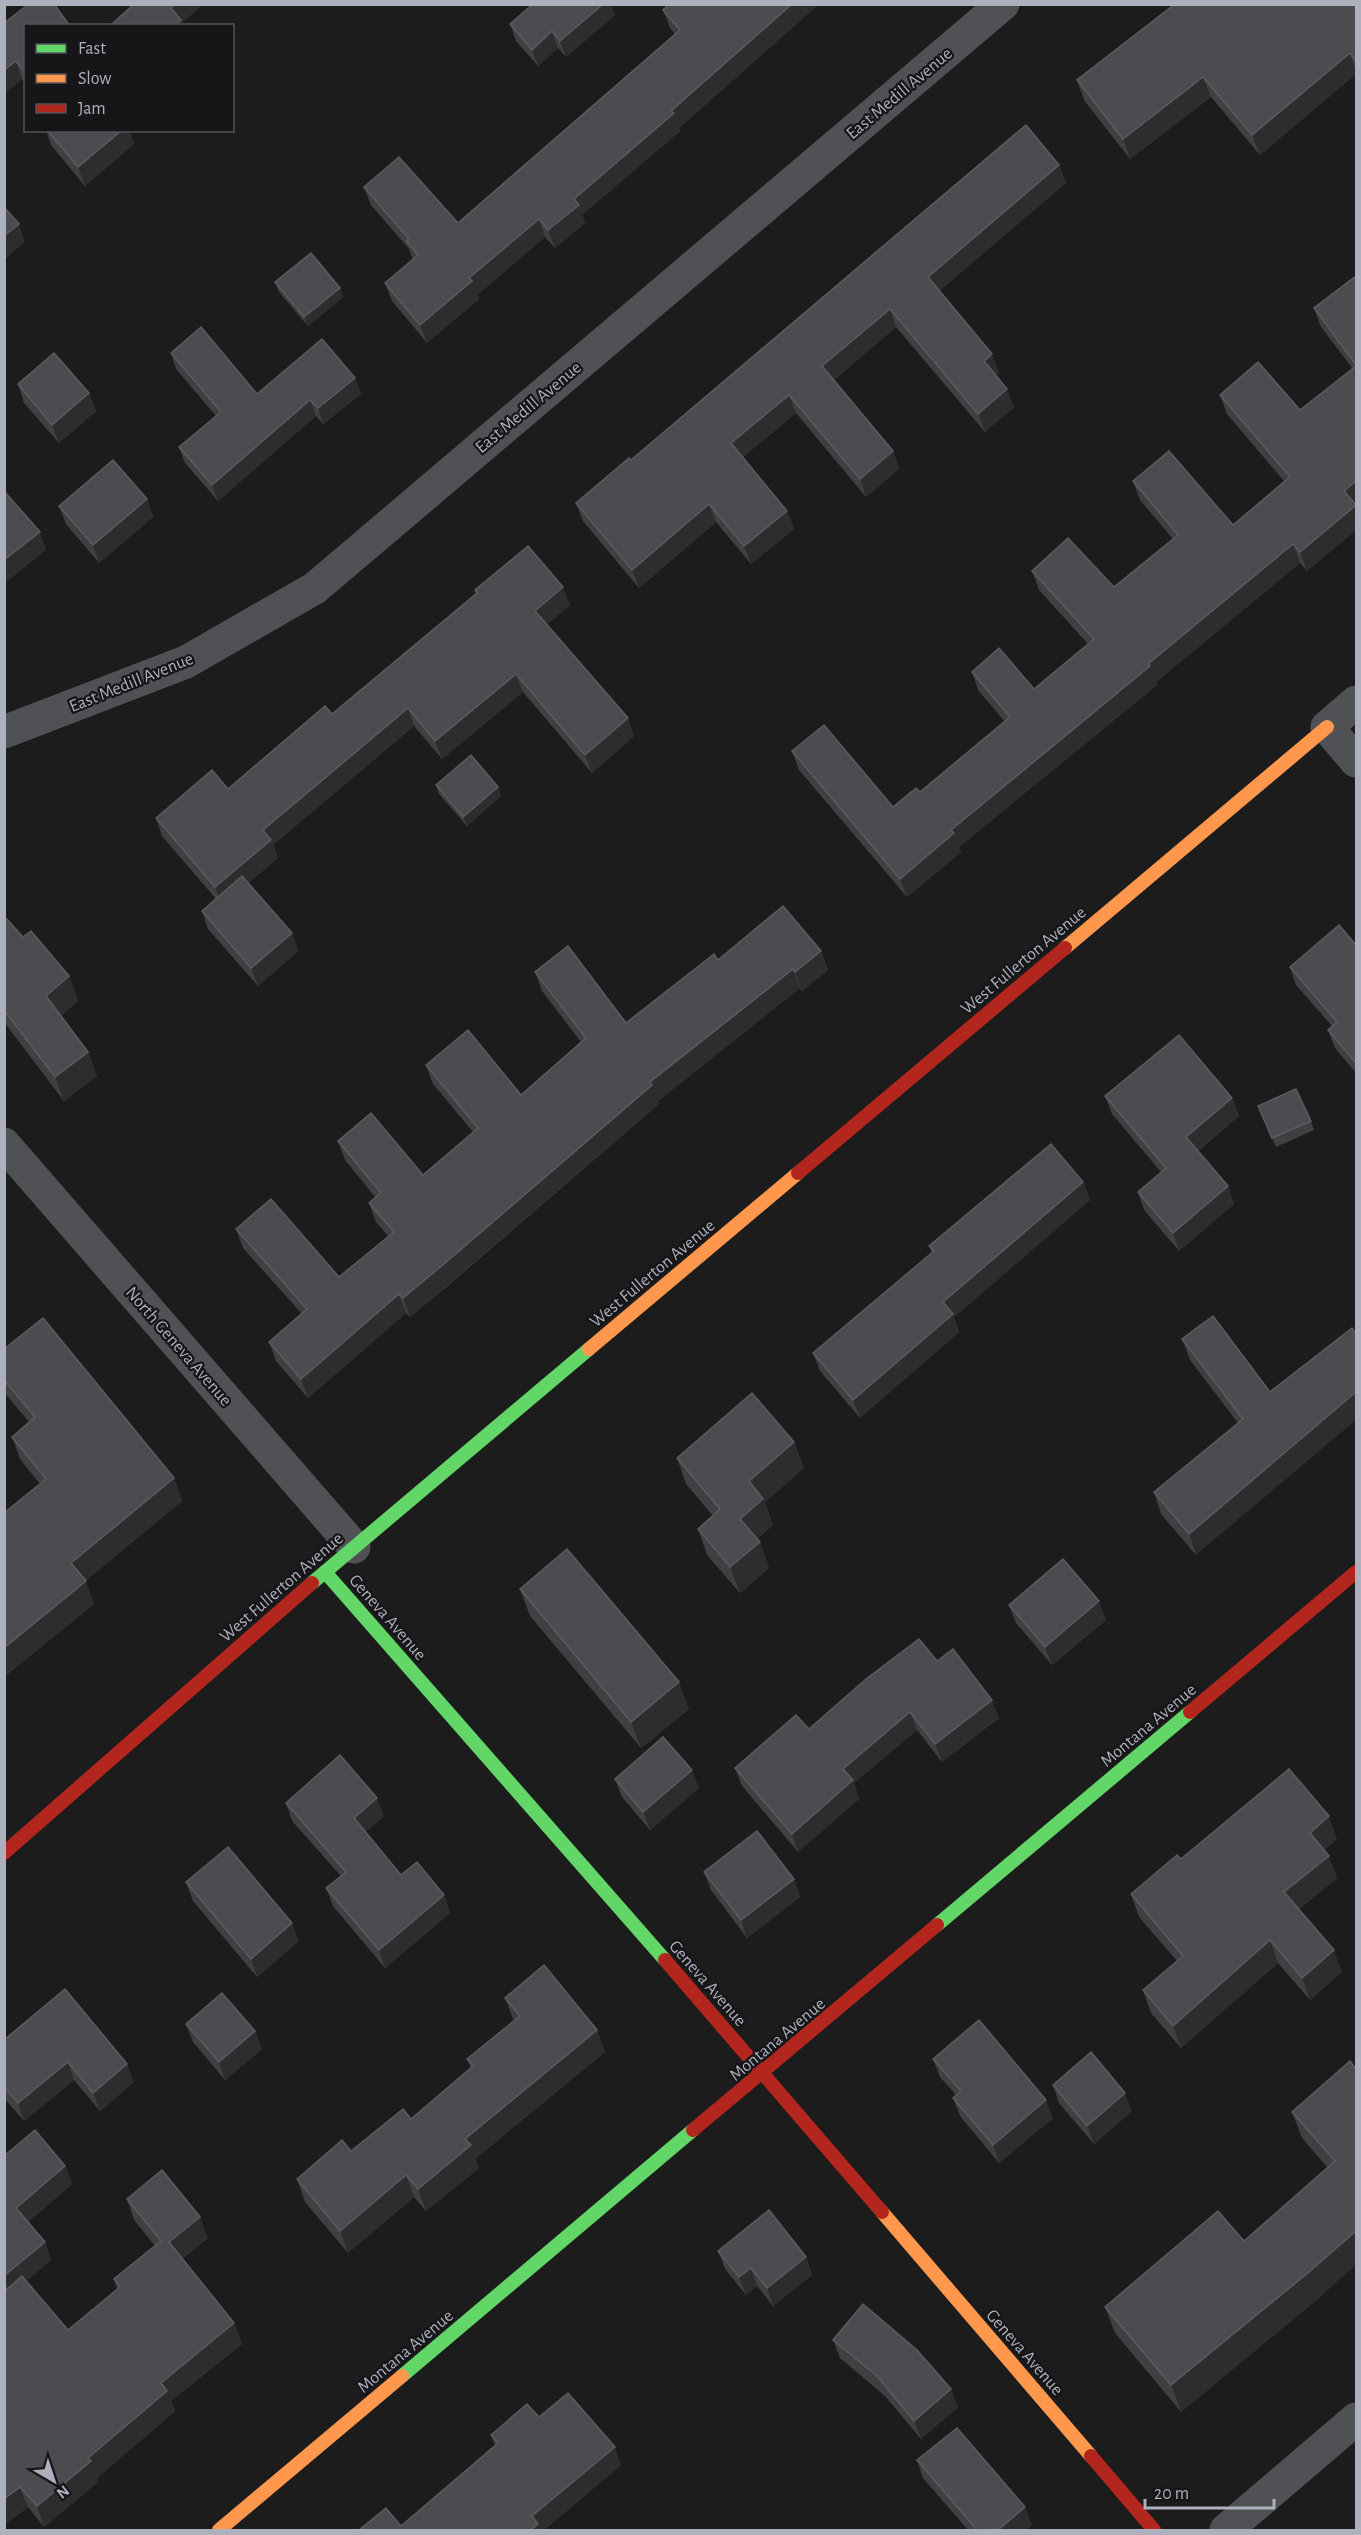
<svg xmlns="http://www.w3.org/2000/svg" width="1361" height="2535" font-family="'Alegreya Sans',sans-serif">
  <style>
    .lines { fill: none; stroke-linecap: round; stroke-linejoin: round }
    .street { stroke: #4f5155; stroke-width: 33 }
    .fast { stroke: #63d668; stroke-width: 14 }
    .slow { stroke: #ff974d; stroke-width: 14 }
    .jam { stroke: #b3261e; stroke-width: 14 }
    .wall { fill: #404043 }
    .shaded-wall { fill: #2d2d2e }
    .building { fill: #4c4c50; stroke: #5b5c61; stroke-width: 1.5 }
    .labels { text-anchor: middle; stroke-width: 4.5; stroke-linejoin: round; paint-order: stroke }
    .street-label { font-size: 18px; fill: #adb0bd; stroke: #161518 }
  </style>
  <rect width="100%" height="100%" fill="#1c1c1c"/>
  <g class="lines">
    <g class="street">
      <path d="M1356,702L1327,727L1356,761"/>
      <path d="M4,732L186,662L315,588L1003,4"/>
      <path d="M4,1144L354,1547"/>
      <path d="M1226,2530L1356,2419"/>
    </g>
    <g class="fast">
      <path d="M325,1572L665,1960"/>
      <path d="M312,1583L589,1349"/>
      <path d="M937,1925L1190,1712"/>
      <path d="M402,2376L693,2130"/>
    </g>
    <g class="slow">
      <path d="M1065,948L1327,727"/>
      <path d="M589,1349L798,1173"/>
      <path d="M882,2212L1091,2456"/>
      <path d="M219,2530L402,2376"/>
    </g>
    <g class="jam">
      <path d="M798,1173L1065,948"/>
      <path d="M1190,1712L1356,1572"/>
      <path d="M4,1853L312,1583"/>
      <path d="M665,1960L882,2212"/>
      <path d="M693,2130L937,1925"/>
      <path d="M1091,2456L1154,2530"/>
    </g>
  </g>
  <g class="wall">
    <path d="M819,4L679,128L680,131L582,215L585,223L555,248L545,237L477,295L479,299L427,343L392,301L385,283L413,260L409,249L371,205L364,187L458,223L675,34L670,28L663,10Z"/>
    <path d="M1172,4H1356V74L1260,155L1211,97L1130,159L1084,100L1077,80L1172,6Z"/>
    <path d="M615,15L566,57L558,48L538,66L516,41L510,24Z"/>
    <path d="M26,26V83L22,79L4,94Z"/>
    <path d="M46,130H129L134,144L85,186L51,145Z"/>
    <path d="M1059,165L1066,183L939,291L999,372L995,375L1014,407L985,432L896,327L834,380L893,451L899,469L866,497L796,413L743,457L787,511L794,529L751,564L716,522L639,588L583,521L576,503L631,460Z"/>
    <path d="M1356,276V530L1307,571L1300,563L1156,682L1157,685L959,847L961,852L907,897L799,770L792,751L893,807L920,792L1005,722L978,690L972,672L1034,689L1088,644L1039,590L1032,571L1114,587L1173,539L1140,500L1133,481L1233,525L1284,481L1227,414L1220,395L1300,410L1353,369L1321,327L1314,308Z"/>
    <path d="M275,282L340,288L343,297L308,326L279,292Z"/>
    <path d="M171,353L257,394L355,378L361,394L323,424L316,416L218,501L185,463L179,447L216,416L176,369Z"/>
    <path d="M18,384L89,393L96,411L59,443L24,403Z"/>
    <path d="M147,499L153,517L99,563L66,524L59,506Z"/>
    <path d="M475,590L570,605L547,624L634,736L592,773L523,692L442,759L414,726L273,845L278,858L248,883L292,933L298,951L258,986L208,929L202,911L216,899L162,836L156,818L228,789L332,714L477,593Z"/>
    <path d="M436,785L498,787L501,796L467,826L439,794Z"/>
    <path d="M4,916L23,937L69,976L78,1001L61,1016L88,1052L97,1076L64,1101L4,1022Z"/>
    <path d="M1356,945V1073L1335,1048L1328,1030L1332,1026L1296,985L1290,967Z"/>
    <path d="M821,951L828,970L802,991L800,988L658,1101L659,1104L451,1283L410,1317L406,1313L308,1398L276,1361L269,1342L302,1314L243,1248L236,1229L339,1277L389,1237L376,1222L369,1203L375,1197L345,1160L338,1141L423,1175L473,1132L433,1084L426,1065L521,1095L581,1042L542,991L535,972L626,1023L718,960Z"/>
    <path d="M1105,1096L1232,1098L1239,1116L1198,1151L1228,1186L1234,1204L1179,1251L1144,1210L1138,1192L1161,1172L1112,1114Z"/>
    <path d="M1258,1106L1311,1121L1314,1130L1276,1147Z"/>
    <path d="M1083,1182L1090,1200L954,1317L959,1332L860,1418L820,1371L813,1353L932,1253L929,1246Z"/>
    <path d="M1182,1339L1270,1392L1196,1555L1161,1514L1154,1492L1238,1423L1190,1360Z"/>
    <path d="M4,1349L174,1478L182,1501L85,1581L94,1604L4,1677V1513L40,1484L20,1459L12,1437L29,1422L4,1392Z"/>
    <path d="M794,1442L804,1468L765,1502L773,1525L757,1539L760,1542L769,1568L740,1593L707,1555L698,1529L713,1516L686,1484L677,1458Z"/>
    <path d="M520,1589L689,1709L641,1748L530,1616Z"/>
    <path d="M1009,1605L1106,1620L1052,1665L1016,1623Z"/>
    <path d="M937,1661L999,1718L942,1762L917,1730L854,1783L859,1799L798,1852L742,1786L735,1768Z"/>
    <path d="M615,1779L699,1788L650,1830L622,1797Z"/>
    <path d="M286,1803L384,1816L365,1832L401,1875L450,1913L385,1968L333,1906L326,1888L341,1876L292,1821Z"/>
    <path d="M1337,1839L1324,1850L1337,1878L1299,1909L1342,1972L1310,2000L1278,1963L1181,2048L1151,2013L1143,1990L1177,1961L1139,1917L1131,1894L1181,1859Z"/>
    <path d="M704,1872L794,1879L800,1897L747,1938L711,1890Z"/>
    <path d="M186,1882L299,1941L257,1977L193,1901Z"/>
    <path d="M505,1998L597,2030L605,2052L475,2159L479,2168L426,2211L414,2197L348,2253L305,2202L297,2179L411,2119L471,2068L467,2059L514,2021Z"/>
    <path d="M186,2024L255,2031L262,2049L225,2080L193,2042Z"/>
    <path d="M4,2040L134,2082L100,2111L74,2080L24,2121L4,2098Z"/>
    <path d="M933,2059L1053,2118L999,2163L960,2116L953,2098L956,2095L940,2077Z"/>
    <path d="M1350,2061L1319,2298L1181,2412L1115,2333L1105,2307L1244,2241L1328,2168L1302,2138L1292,2112Z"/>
    <path d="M1053,2085L1132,2111L1094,2144L1059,2103Z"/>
    <path d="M4,2156L65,2166L72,2184L28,2222L51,2260L26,2281L68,2330L117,2289L114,2279L155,2246L134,2220L127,2199L208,2238L182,2259L234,2323L242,2344L171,2401L175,2411L97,2478L98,2482L44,2527L28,2507L4,2525L6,2290L4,2288Z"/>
    <path d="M718,2251L806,2257L812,2275L773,2306L757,2286L746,2295L725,2269Z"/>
    <path d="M833,2340L958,2407L921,2439L885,2396L840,2358Z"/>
    <path d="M539,2417L621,2465L544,2530H359L401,2526L495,2446L491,2435Z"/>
    <path d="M917,2460L1032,2525L1026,2530H968L923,2478Z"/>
  </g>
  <g class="shaded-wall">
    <path d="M175,4H204L182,23L183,26H175L171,8Z"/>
    <path d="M603,4H611L615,15L566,57L560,41Z"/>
    <path d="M792,4H819L679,128L680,131L582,215L585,223L555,248L548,230L574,199L671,111Z"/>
    <path d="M552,31L558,48L538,66L532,50Z"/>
    <path d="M1350,53L1356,71V74L1260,155L1252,135Z"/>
    <path d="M16,61L22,79L4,94V70Z"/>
    <path d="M1203,77L1211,97L1130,159L1123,139Z"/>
    <path d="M122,130H129L134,144L85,186L78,167Z"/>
    <path d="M1059,165L1066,183L934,295L928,277Z"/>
    <path d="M539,219L545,237L477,295L479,299L427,343L420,325L469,278Z"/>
    <path d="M19,224L25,242L4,260V236Z"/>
    <path d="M340,288L343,297L308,326L304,317Z"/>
    <path d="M890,309L896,327L829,384L822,366Z"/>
    <path d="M992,354L999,372L990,379L984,361Z"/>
    <path d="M355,378L361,394L323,424L318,408Z"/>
    <path d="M1007,389L1014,407L985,432L978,414Z"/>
    <path d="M89,393L96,411L59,443L52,425Z"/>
    <path d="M789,395L796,413L738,461L731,443Z"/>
    <path d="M310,400L316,416L218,501L212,485Z"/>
    <path d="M893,451L899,469L866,497L860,479Z"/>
    <path d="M1356,481V530L1307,571L1300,552L1344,491Z"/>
    <path d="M147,499L153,517L99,563L93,545Z"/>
    <path d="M709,504L716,522L639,588L632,570Z"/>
    <path d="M787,511L794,529L751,564L744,546Z"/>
    <path d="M40,532L46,550L4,584V560Z"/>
    <path d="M1293,544L1300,563L1156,682L1157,685L959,847L961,852L907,897L900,879L951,830L1148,664Z"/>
    <path d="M563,587L570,605L542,629L535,611Z"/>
    <path d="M516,674L523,692L442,759L435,741Z"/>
    <path d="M408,708L414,726L273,845L278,858L221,905L215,887L263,830Z"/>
    <path d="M628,718L634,736L592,773L585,755Z"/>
    <path d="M498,787L501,796L467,826L463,817Z"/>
    <path d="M292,933L298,951L258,986L251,968Z"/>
    <path d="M821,951L828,970L802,991L795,972Z"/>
    <path d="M793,969L800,988L658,1101L659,1104L410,1317L403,1298L650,1082Z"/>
    <path d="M69,976L78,1001L55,1021L46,996Z"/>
    <path d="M88,1052L97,1076L64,1101L55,1077Z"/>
    <path d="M1232,1098L1239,1116L1192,1155L1186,1137Z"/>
    <path d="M1083,1182L1090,1200L954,1317L959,1332L860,1418L853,1400L943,1302Z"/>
    <path d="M1228,1186L1234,1204L1179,1251L1173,1233Z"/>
    <path d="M399,1294L406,1313L308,1398L301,1379Z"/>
    <path d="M1356,1392V1420L1196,1555L1189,1534Z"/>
    <path d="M794,1442L804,1468L765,1502L773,1525L749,1545L740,1519L749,1481Z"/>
    <path d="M174,1478L182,1501L79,1586L71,1563Z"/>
    <path d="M760,1542L769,1568L740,1593L730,1567Z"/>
    <path d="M86,1581L94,1604L4,1677V1648Z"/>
    <path d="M1099,1601L1106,1620L1052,1665L1045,1647Z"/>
    <path d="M679,1682L689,1709L641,1748L631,1722Z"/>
    <path d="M992,1700L999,1718L942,1762L935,1744Z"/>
    <path d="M910,1712L917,1730L854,1783L859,1799L798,1852L792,1834L843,1769Z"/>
    <path d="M692,1770L699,1788L650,1830L643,1812Z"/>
    <path d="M377,1798L384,1816L361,1836L354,1818Z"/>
    <path d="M1329,1816L1337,1839L1318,1855L1310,1833Z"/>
    <path d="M1329,1856L1337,1878L1292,1914L1284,1892Z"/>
    <path d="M794,1879L800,1897L747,1938L741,1920Z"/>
    <path d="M444,1895L450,1913L385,1968L379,1950Z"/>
    <path d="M292,1923L299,1941L257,1977L251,1959Z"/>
    <path d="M1270,1940L1278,1963L1181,2048L1173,2026Z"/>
    <path d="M1334,1950L1342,1972L1310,2000L1302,1978Z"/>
    <path d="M597,2030L605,2052L475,2159L479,2168L426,2211L418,2189L465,2139Z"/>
    <path d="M255,2031L262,2049L225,2080L219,2062Z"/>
    <path d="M68,2062L74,2080L24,2121L18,2103Z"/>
    <path d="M127,2064L134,2082L100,2111L93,2093Z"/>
    <path d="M1125,2093L1132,2111L1094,2144L1087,2126Z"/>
    <path d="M1046,2100L1053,2118L999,2163L993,2145Z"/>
    <path d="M65,2166L72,2184L23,2226L16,2208Z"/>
    <path d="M406,2175L414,2197L348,2253L340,2231Z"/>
    <path d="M200,2217L208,2238L176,2263L169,2242Z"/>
    <path d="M1356,2231V2265L1319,2298L1181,2412L1171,2385Z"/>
    <path d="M45,2242L51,2260L10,2295L4,2279V2276Z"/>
    <path d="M806,2257L812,2275L773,2306L767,2288Z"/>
    <path d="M751,2268L757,2286L746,2295L739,2277Z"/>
    <path d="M234,2323L242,2344L171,2401L175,2411L97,2478L98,2482L44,2527L37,2506L88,2458L161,2383Z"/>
    <path d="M951,2389L958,2407L921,2439L914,2421Z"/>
    <path d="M615,2447L621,2465L544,2530H531L532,2516Z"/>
    <path d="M20,2487L28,2507L4,2525V2499Z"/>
    <path d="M1025,2507L1032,2525L1026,2530H998Z"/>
  </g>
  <g class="building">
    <path d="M29,4H54L70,26H26V74L16,61L4,70V23Z"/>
    <path d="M134,4H175L171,8L181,20L175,26H110Z"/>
    <path d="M533,4H603L560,41L552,31L532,50L510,24Z"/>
    <path d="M669,4H792L671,111L674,113L574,199L579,205L548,230L539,219L469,278L472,281L420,325L385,283L418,255L406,241L409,239L364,187L399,157L458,223L680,30L663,10Z"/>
    <path d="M1175,4H1356V61L1350,53L1252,135L1203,77L1123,139L1077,80Z"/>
    <path d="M1026,125L1059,165L928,277L992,354L984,361L1007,389L978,414L890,309L822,366L893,451L860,479L789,395L731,443L787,511L744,546L709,504L632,570L576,503L629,458L631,460Z"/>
    <path d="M47,130H122L78,167Z"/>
    <path d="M4,207L19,224L4,236Z"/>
    <path d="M311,253L340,288L304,317L275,282Z"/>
    <path d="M1356,276V365L1314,308Z"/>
    <path d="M201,327L257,394L322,339L355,378L318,408L310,400L212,485L179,447L221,412L171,353Z"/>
    <path d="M54,353L89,393L52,425L18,384Z"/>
    <path d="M1258,362L1300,410L1356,366V481L1344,491L1356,505L1300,552L1293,544L1148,664L1150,666L951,830L954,833L900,879L792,751L824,725L893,807L916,788L920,792L1010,717L972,672L999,648L1034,689L1094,639L1032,571L1068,538L1114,587L1178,535L1133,481L1169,451L1233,525L1290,477L1220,395Z"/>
    <path d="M113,460L147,499L93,545L59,506Z"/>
    <path d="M4,491L40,532L4,560Z"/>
    <path d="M528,546L563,587L535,611L628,718L585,755L516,674L435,741L408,708L263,830L271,840L215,887L156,818L212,770L228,789L325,706L332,714L477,593L475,590Z"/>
    <path d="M471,755L498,787L463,817L436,785Z"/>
    <path d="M242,876L292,933L251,968L202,911Z"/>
    <path d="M783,906L821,951L795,972L793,969L650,1082L652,1085L444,1264L403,1298L399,1294L301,1379L269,1342L307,1309L236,1229L271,1199L339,1277L394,1232L369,1203L381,1193L338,1141L371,1113L423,1175L478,1128L426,1065L468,1030L521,1095L586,1038L535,972L568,946L626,1023L714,954L718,960Z"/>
    <path d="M4,916L23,937L31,931L69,976L46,996L88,1052L55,1077L4,1010Z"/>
    <path d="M1339,925L1356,945V1063L1328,1030L1337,1022L1290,967Z"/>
    <path d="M1179,1035L1232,1098L1186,1137L1228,1186L1173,1233L1138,1192L1166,1168L1105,1096Z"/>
    <path d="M1296,1089L1311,1121L1272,1138L1258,1106Z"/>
    <path d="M1051,1144L1083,1182L943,1302L953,1314L853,1400L813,1353L934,1251L929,1246Z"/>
    <path d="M1213,1316L1270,1392L1352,1328L1356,1334V1392L1189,1534L1154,1492L1243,1419L1182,1339Z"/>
    <path d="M43,1318L174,1478L71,1563L86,1581L4,1648V1513L46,1479L12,1437L35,1417L4,1380V1349Z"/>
    <path d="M752,1393L794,1442L749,1481L763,1499L740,1519L760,1542L730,1567L698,1529L720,1509L677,1458Z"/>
    <path d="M567,1549L679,1682L631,1722L520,1589Z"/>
    <path d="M1063,1559L1099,1601L1045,1647L1009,1605Z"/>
    <path d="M919,1639L937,1661L953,1649L992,1700L935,1744L910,1712L843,1769L853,1780L792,1834L735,1768L796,1715L809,1729L866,1679Z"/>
    <path d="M663,1737L692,1770L643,1812L615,1779Z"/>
    <path d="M340,1755L377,1798L354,1818L401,1875L417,1862L444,1895L379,1950L326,1888L346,1872L286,1803Z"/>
    <path d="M1289,1769L1329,1816L1310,1833L1329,1856L1284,1892L1334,1950L1302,1978L1270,1940L1173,2026L1143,1990L1183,1956L1131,1894L1177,1855L1181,1859Z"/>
    <path d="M757,1831L794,1879L741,1920L704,1872Z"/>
    <path d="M228,1847L292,1923L251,1959L186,1882Z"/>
    <path d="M544,1965L597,2030L465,2139L471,2145L418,2189L406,2175L340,2231L297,2179L342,2140L351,2151L403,2109L411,2119L473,2066L467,2059L520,2016L505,1998Z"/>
    <path d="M65,1989L127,2064L93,2093L68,2062L18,2103L4,2087V2040Z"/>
    <path d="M222,1993L255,2031L219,2062L186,2024Z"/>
    <path d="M979,2020L1046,2100L993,2145L953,2098L961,2091L933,2059Z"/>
    <path d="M1091,2052L1125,2093L1087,2126L1053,2085Z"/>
    <path d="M1350,2061L1356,2069V2231L1309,2272L1171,2385L1105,2307L1218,2211L1244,2241L1335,2161L1292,2112Z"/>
    <path d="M35,2130L65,2166L16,2208L45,2242L4,2276V2156Z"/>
    <path d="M162,2170L200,2217L169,2242L234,2323L161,2383L167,2391L88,2458L91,2461L37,2506L20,2487L4,2499V2292L22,2276L68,2330L120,2287L114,2279L161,2241L127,2199Z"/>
    <path d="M769,2210L806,2257L767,2288L751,2268L739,2277L718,2251Z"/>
    <path d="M863,2304L917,2350L951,2389L914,2421L878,2377L833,2340Z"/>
    <path d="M568,2393L615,2447L532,2516L538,2524L531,2530H359L386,2508L401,2526L498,2443L491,2435L527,2404L539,2417Z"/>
    <path d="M957,2428L1025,2507L998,2530H977L917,2460Z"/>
  </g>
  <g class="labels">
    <g class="street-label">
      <text transform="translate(899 93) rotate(-40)" y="6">East Medill Avenue</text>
      <text transform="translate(528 407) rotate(-40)" y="6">East Medill Avenue</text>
      <text transform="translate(131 682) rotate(-22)" y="6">East Medill Avenue</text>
      <text transform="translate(1023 960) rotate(-40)" y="6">West Fullerton Avenue</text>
      <text transform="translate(652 1273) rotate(-40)" y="6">West Fullerton Avenue</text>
      <text transform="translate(179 1346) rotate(49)" y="6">North Geneva Avenue</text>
      <text transform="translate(281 1587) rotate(-41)" y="6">West Fullerton Avenue</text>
      <text transform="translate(388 1617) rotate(49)" y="6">Geneva Avenue</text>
      <text transform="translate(1148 1725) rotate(-40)" y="6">Montana Avenue</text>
      <text transform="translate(708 1983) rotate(49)" y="6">Geneva Avenue</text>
      <text transform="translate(777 2039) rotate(-40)" y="6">Montana Avenue</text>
      <text transform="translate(405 2351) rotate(-40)" y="6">Montana Avenue</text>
      <text transform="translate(1025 2352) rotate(49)" y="6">Geneva Avenue</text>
    </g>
  </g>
  <rect width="1361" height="2535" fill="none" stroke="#adb0bd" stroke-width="12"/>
  <rect x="24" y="24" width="210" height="108" fill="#161518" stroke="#52535a" stroke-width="1.5"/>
  <rect x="36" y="44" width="30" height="9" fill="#63d668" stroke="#52535a" stroke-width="1.5"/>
  <text x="78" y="54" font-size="18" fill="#adb0bd">Fast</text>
  <rect x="36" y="74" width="30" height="9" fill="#ff974d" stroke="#52535a" stroke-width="1.5"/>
  <text x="78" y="84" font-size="18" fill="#adb0bd">Slow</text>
  <rect x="36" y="104" width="30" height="9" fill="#b3261e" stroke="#52535a" stroke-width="1.5"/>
  <text x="78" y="114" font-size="18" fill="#adb0bd">Jam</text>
  <g transform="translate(54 2481) rotate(141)" stroke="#161518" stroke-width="4.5" paint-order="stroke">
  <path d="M0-4.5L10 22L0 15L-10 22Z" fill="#adb0bd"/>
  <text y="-9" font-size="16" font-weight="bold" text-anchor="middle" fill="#adb0bd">N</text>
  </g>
  <path d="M1145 2499v9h129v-9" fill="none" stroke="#adb0bd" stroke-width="3"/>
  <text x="1154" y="2499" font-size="18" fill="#adb0bd" stroke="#161518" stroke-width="4.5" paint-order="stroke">20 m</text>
</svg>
